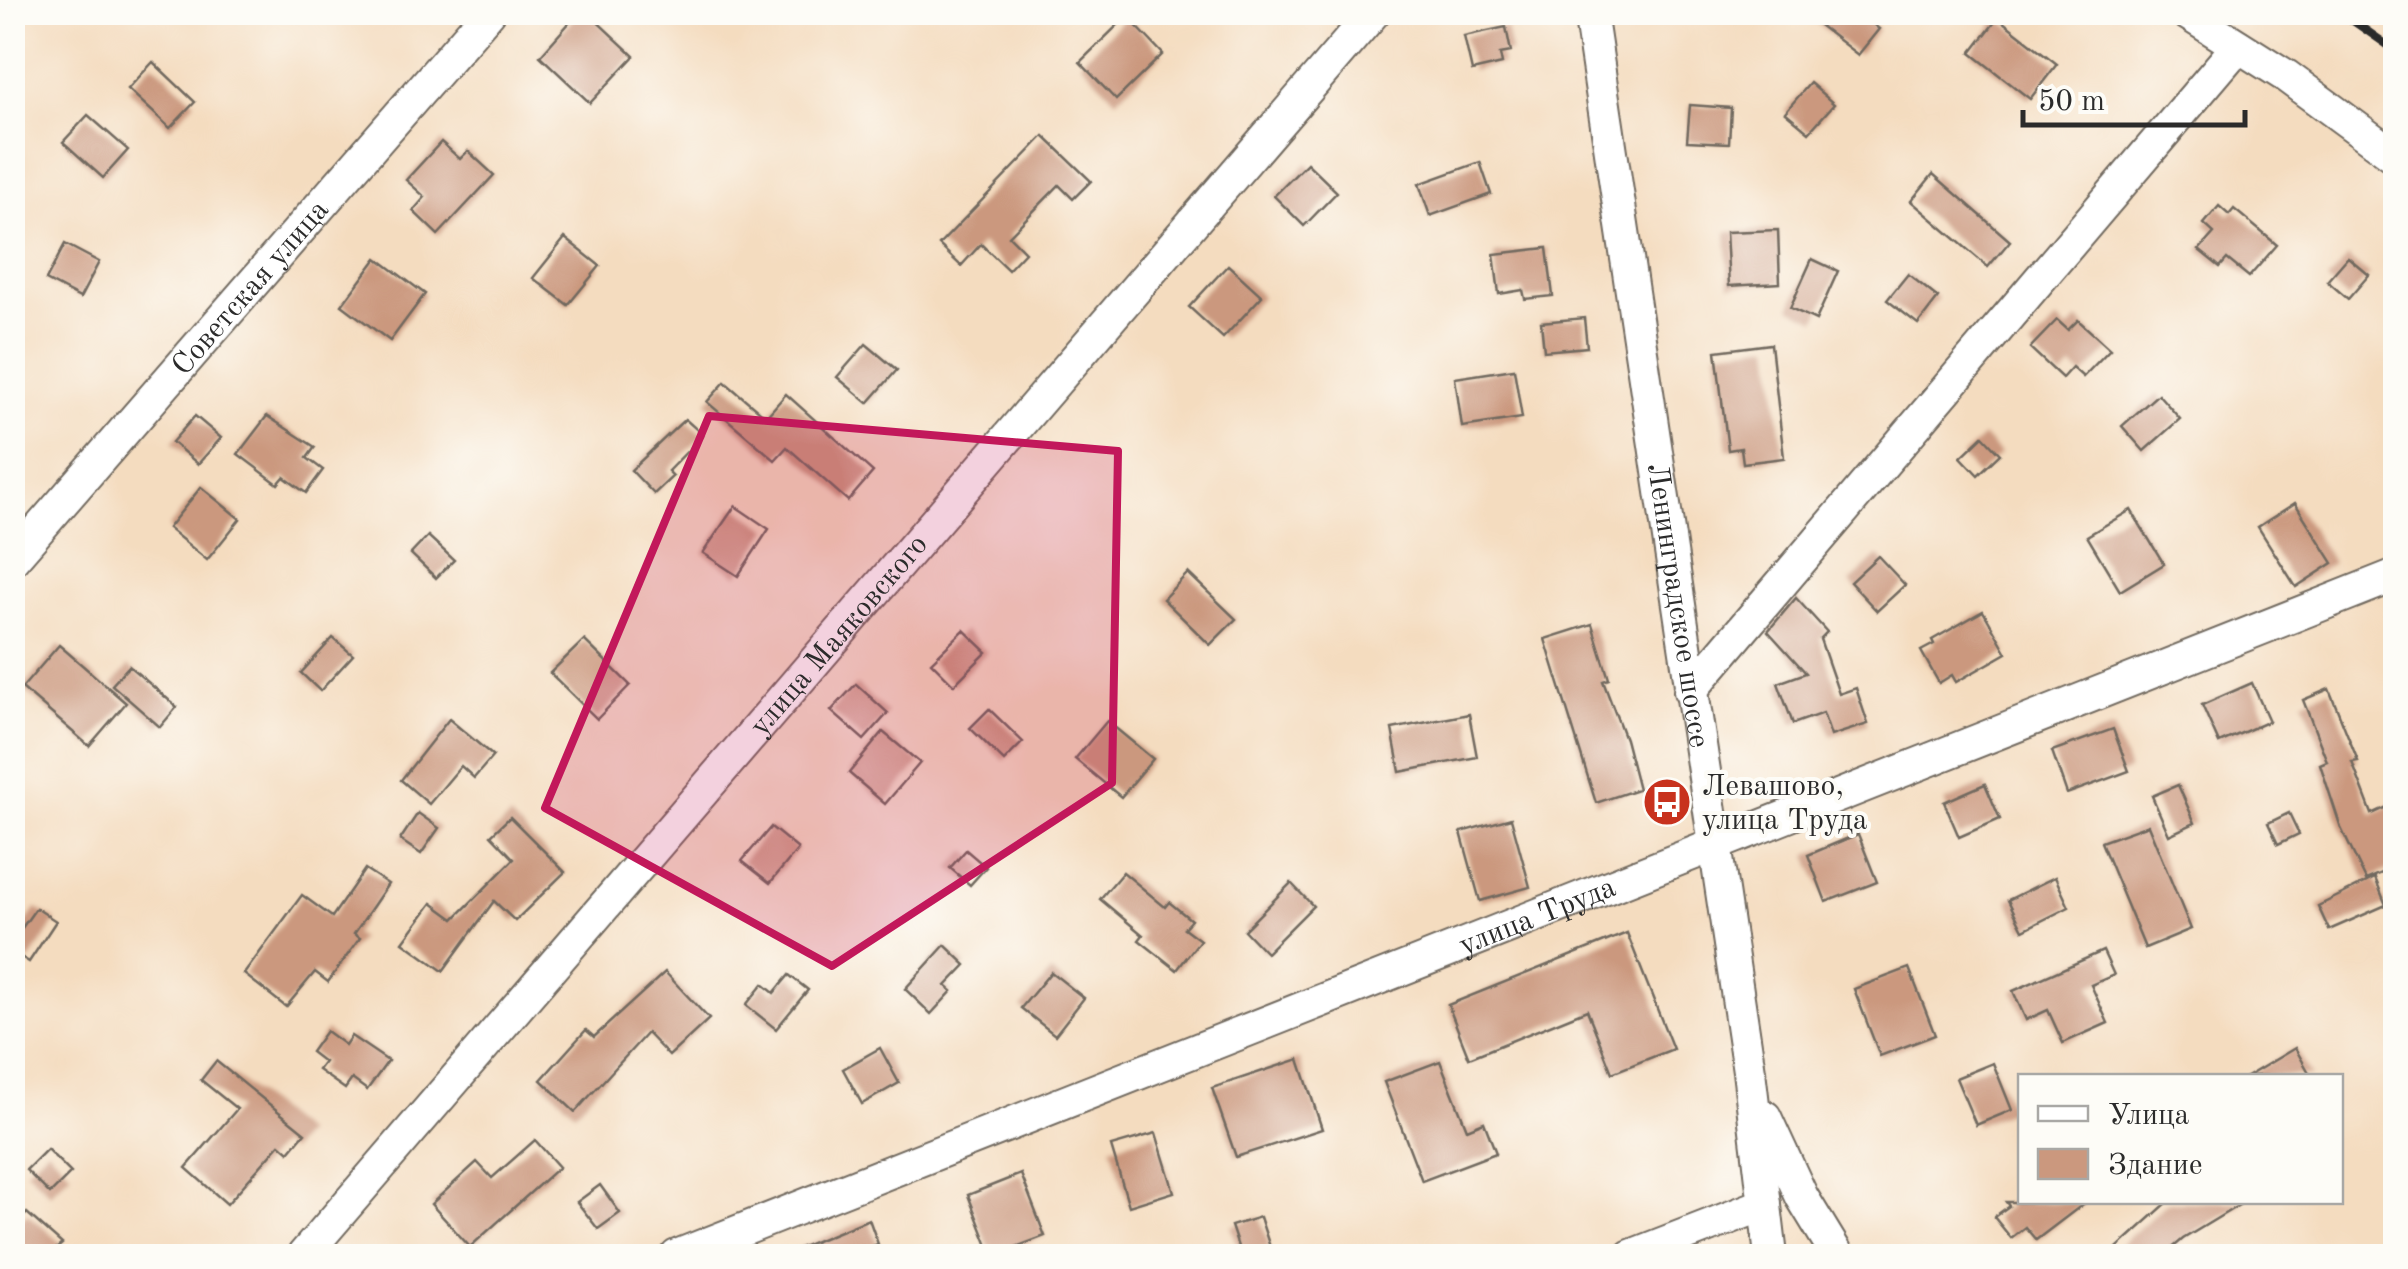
<svg xmlns="http://www.w3.org/2000/svg" width="2408" height="1269" font-family="'Old Standard TT',serif">
  <style>
    .building { fill: #cb987e }
    .lines { fill: none; stroke-linecap: round; stroke-linejoin: round }
    .minor-casing { stroke: #71695f; stroke-width: 36 }
    .minor { stroke: #fff; stroke-width: 32 }
    .rail { stroke: #2b2b2b; stroke-width: 8 }
    .marked { fill: #c2185b; fill-opacity: 0.2; stroke: #c2185b; stroke-width: 8; stroke-linejoin: round }
    .labels { text-anchor: middle; stroke-width: 8; stroke-linejoin: round; paint-order: stroke }
    .street-label { font-size: 30px; fill: #2b2b2b; stroke: #fdfcf7 }
    .poi-label { font-size: 30px; fill: #2b2b2b; stroke: #fdfcf7; text-anchor: start }
  </style>
  <rect width="100%" height="100%" fill="#fdfcf7"/>
  <filter id="ink" filterUnits="userSpaceOnUse"><feTurbulence type="fractalNoise" baseFrequency=".01" numOctaves="2"/><feDisplacementMap in="SourceGraphic" scale="20" xChannelSelector="R" yChannelSelector="G"/><feConvolveMatrix kernelMatrix="1 2 1 2 8 2 1 2 1" color-interpolation-filters="sRGB"/></filter>
  <filter id="wash" filterUnits="userSpaceOnUse"><feTurbulence type="fractalNoise" baseFrequency=".0048" numOctaves="4" result="noise"/><feDisplacementMap in="SourceGraphic" scale="40" xChannelSelector="R" yChannelSelector="G"/><feGaussianBlur stdDeviation="2.25" result="paint"/><feColorMatrix in="noise" values="0 0 0 0 0 0 0 0 0 0 0 0 0 0 0 0 0 1.4 0 .05"/><feComposite in="paint" operator="in"/></filter>
  <g filter="url(#wash)">
    <rect width="100%" height="100%" fill="#f4dcbf"/>
    <g id="blocks">
      <g class="building">
        <path d="M579,12H587L634,56L590,103L540,56Z"/>
        <path d="M1802,12H1858L1879,29L1858,55Z"/>
        <path d="M1127,16L1163,54L1116,100L1080,62Z"/>
        <path d="M1998,18L2057,64L2030,99L1971,53Z"/>
        <path d="M1506,27L1511,52L1500,54L1502,64L1472,71L1464,36Z"/>
        <path d="M153,62L195,102L170,128L128,89Z"/>
        <path d="M1810,83L1834,104L1809,132L1785,112Z"/>
        <path d="M1690,105L1731,108L1729,143L1687,141Z"/>
        <path d="M88,115L128,150L103,178L63,142Z"/>
        <path d="M1044,136L1091,181L1073,199L1059,185L1009,236L1025,252L1008,270L981,244L961,266L939,245Z"/>
        <path d="M441,142L460,159L468,151L494,175L438,235L413,211L425,197L406,180Z"/>
        <path d="M1480,162L1491,194L1430,216L1419,184Z"/>
        <path d="M1307,163L1337,192L1304,226L1274,196Z"/>
        <path d="M1933,174L2010,241L1988,267L1911,201Z"/>
        <path d="M2219,206L2229,215L2234,209L2277,245L2249,277L2227,259L2220,267L2199,250L2214,233L2204,224Z"/>
        <path d="M1778,230L1780,283L1729,286L1726,232Z"/>
        <path d="M565,238L600,266L568,305L533,278Z"/>
        <path d="M65,244L99,262L80,298L46,280Z"/>
        <path d="M1547,248L1553,296L1525,299L1523,290L1499,294L1494,254Z"/>
        <path d="M2348,257L2369,275L2348,299L2327,281Z"/>
        <path d="M377,258L425,294L390,341L342,305Z"/>
        <path d="M1812,259L1838,271L1816,320L1790,308Z"/>
        <path d="M1228,265L1262,296L1223,338L1189,307Z"/>
        <path d="M1908,274L1938,298L1918,324L1887,300Z"/>
        <path d="M1584,318L1587,347L1544,351L1541,322Z"/>
        <path d="M2057,320L2068,330L2078,320L2110,349L2083,377L2072,367L2062,378L2030,348Z"/>
        <path d="M866,344L897,370L868,403L837,377Z"/>
        <path d="M1771,344L1784,458L1743,463L1741,448L1728,450L1716,351Z"/>
        <path d="M1514,369L1522,418L1462,427L1455,378Z"/>
        <path d="M725,382L766,417L786,394L873,472L848,501L787,447L775,460L707,402Z"/>
        <path d="M2158,394L2180,419L2144,451L2122,426Z"/>
        <path d="M195,416L221,438L198,464L172,442Z"/>
        <path d="M267,416L315,447L307,458L323,470L306,493L284,477L278,484L238,454Z"/>
        <path d="M685,419L703,435L668,471L673,476L654,494L631,470Z"/>
        <path d="M1983,436L2000,454L1978,475L1961,457Z"/>
        <path d="M201,487L240,519L207,560L168,528Z"/>
        <path d="M2295,503L2333,563L2296,587L2258,527Z"/>
        <path d="M735,506L769,529L738,576L703,553Z"/>
        <path d="M2131,510L2164,564L2120,591L2087,536Z"/>
        <path d="M428,536L454,560L436,578L411,554Z"/>
        <path d="M1878,556L1905,585L1877,611L1850,582Z"/>
        <path d="M1188,573L1236,619L1210,645L1163,599Z"/>
        <path d="M1796,598L1827,632L1820,639L1839,694L1856,688L1868,724L1831,736L1823,713L1793,724L1778,683L1806,673L1768,631Z"/>
        <path d="M1983,611L2007,653L1956,682L1952,675L1939,683L1921,651L1934,644L1932,640Z"/>
        <path d="M1592,624L1609,679L1603,681L1625,739L1638,789L1596,803L1545,639Z"/>
        <path d="M964,630L987,652L954,685L931,662Z"/>
        <path d="M333,638L353,655L320,691L301,673Z"/>
        <path d="M584,640L630,685L597,719L550,673Z"/>
        <path d="M59,645L126,703L89,746L22,688Z"/>
        <path d="M129,666L177,707L160,727L112,685Z"/>
        <path d="M2252,683L2269,721L2219,743L2202,705Z"/>
        <path d="M856,684L888,713L864,740L831,711Z"/>
        <path d="M2329,689L2358,761L2352,762L2372,814L2396,803V867L2366,880L2341,828L2320,764L2327,761L2303,700Z"/>
        <path d="M989,709L1023,742L1004,761L970,728Z"/>
        <path d="M1469,714L1477,757L1400,772L1392,729Z"/>
        <path d="M449,719L493,756L474,778L461,766L429,804L401,780Z"/>
        <path d="M1107,721L1153,759L1121,797L1075,759Z"/>
        <path d="M2113,729L2129,771L2067,794L2052,751Z"/>
        <path d="M883,732L920,763L885,804L849,773Z"/>
        <path d="M1985,784L2000,819L1959,837L1944,802Z"/>
        <path d="M2178,785L2195,823L2169,835L2152,796Z"/>
        <path d="M418,813L439,828L421,854L400,840Z"/>
        <path d="M2289,813L2299,834L2278,844L2268,823Z"/>
        <path d="M510,817L565,872L515,921L494,901L443,971L403,942L432,903L454,919L514,859L491,835Z"/>
        <path d="M1511,818L1530,887L1480,901L1461,832Z"/>
        <path d="M2148,825L2191,929L2145,948L2101,842Z"/>
        <path d="M771,827L798,849L770,883L742,861Z"/>
        <path d="M1858,834L1877,882L1826,902L1808,855Z"/>
        <path d="M966,850L986,867L970,885L950,868Z"/>
        <path d="M365,869L388,884L354,934L360,938L328,982L315,972L286,1007L244,974L302,895L332,917Z"/>
        <path d="M1123,872L1165,907L1169,902L1191,920L1184,928L1200,940L1177,970L1139,940L1143,935L1100,899Z"/>
        <path d="M2055,877L2069,907L2023,930L2008,900Z"/>
        <path d="M2375,878L2386,905L2329,930L2318,906Z"/>
        <path d="M1291,883L1313,906L1266,953L1244,930Z"/>
        <path d="M36,908L56,921L29,962L12,951V942Z"/>
        <path d="M1627,933L1673,1049L1612,1073L1587,1010L1469,1058L1448,1005Z"/>
        <path d="M945,945L966,965L946,986L952,991L931,1014L905,989Z"/>
        <path d="M2103,951L2114,975L2091,985L2108,1023L2063,1043L2048,1010L2026,1020L2013,991Z"/>
        <path d="M1909,968L1935,1035L1880,1056L1854,989Z"/>
        <path d="M665,972L709,1019L669,1056L647,1033L575,1112L541,1080L586,1030L594,1037Z"/>
        <path d="M1051,972L1084,998L1055,1035L1021,1008Z"/>
        <path d="M789,975L808,990L776,1029L746,1005L763,984L774,993Z"/>
        <path d="M326,1031L345,1045L351,1036L388,1061L367,1090L352,1079L345,1089L318,1070L324,1062L311,1052Z"/>
        <path d="M880,1048L899,1083L862,1104L843,1069Z"/>
        <path d="M2295,1048L2311,1076H2248Z"/>
        <path d="M1299,1059L1322,1129L1236,1157L1212,1088Z"/>
        <path d="M216,1061L305,1133L289,1152L280,1144L227,1204L186,1168L237,1109L201,1080Z"/>
        <path d="M1440,1061L1467,1129L1484,1122L1496,1153L1422,1181L1384,1082Z"/>
        <path d="M1993,1063L2012,1110L1976,1125L1956,1078Z"/>
        <path d="M1156,1133L1174,1192L1129,1206L1111,1146Z"/>
        <path d="M535,1140L559,1167L470,1247L431,1204L477,1162L492,1178Z"/>
        <path d="M47,1149L71,1173L50,1194L26,1170Z"/>
        <path d="M1021,1174L1045,1236L992,1256L968,1195Z"/>
        <path d="M600,1185L620,1213L598,1229L577,1202Z"/>
        <path d="M2006,1202H2086L2036,1240L2025,1227L2011,1238L1994,1217L2009,1206Z"/>
        <path d="M2168,1202H2244L2183,1239L2163,1256H2108Z"/>
        <path d="M27,1213L62,1244L48,1256H12V1228Z"/>
        <path d="M1260,1217L1270,1247L1241,1256L1231,1226Z"/>
        <path d="M869,1219L878,1244L846,1256H780Z"/>
      </g>
    </g>
  </g>
  <g filter="url(#ink)">
    <use href="#blocks" fill-opacity="0" stroke="#71695f" stroke-width="2.5"/>
    <g class="lines">
      <g class="minor-casing">
        <g id="minor">
          <path id="s1" d="M1590,12L1749,1071L1771,1256"/>
          <path d="M2185,12L2286,76L2396,157"/>
          <path id="s2" d="M12,560L489,12"/>
          <path d="M1690,691L2238,46"/>
          <path d="M1765,1117L1802,1197L1838,1256"/>
          <path id="s3" d="M303,1256L1374,12"/>
          <path id="s4" d="M677,1256L2396,575"/>
          <path d="M1631,1256L1765,1204"/>
        </g>
      </g>
      <use href="#minor" class="minor"/>
      <g class="rail">
        <path d="M2340,12L2396,51"/>
        <path d="M2373,12L2396,28"/>
      </g>
    </g>
  </g>
  <path class="marked" d="M709,416L1118,451L1112,783L832,966L545,808Z"/>
  <defs>
    <g id="bus-disc" transform="scale(2.5)"><circle r="9.5" fill="#c8321e" stroke="#fdfcf7"/><path d="M-5-6H5V4H4V6H2V4H-2V6H-4V4H-5ZM-3.5-4V0h7V-4ZM-3.5 1.2v1.5H-2V1.2ZM2 1.2v1.5H3.5V1.2Z" fill="#fff"/></g>
  </defs>
  <g fill-rule="evenodd">
    <use href="#bus-disc" x="1667" y="802"/>
  </g>
  <g class="labels">
    <g class="street-label">
      <text dy="10" stroke="none"><textPath href="#s2" startOffset="362">Советская улица</textPath></text>
      <text dy="10" stroke="none"><textPath href="#s1" startOffset="600">Ленинградское шоссе</textPath></text>
      <text dy="10" stroke="none"><textPath href="#s3" startOffset="820">улица Маяковского</textPath></text>
      <text dy="10" stroke="none"><textPath href="#s4" startOffset="925">улица Труда</textPath></text>
    </g>
    <g class="poi-label">
      <text x="1702" y="795">Левашово,<tspan x="1702" dy="34">улица Труда</tspan></text>
    </g>
  </g>
  <rect width="2408" height="1269" fill="none" stroke="#fdfcf7" stroke-width="50"/>
  <rect x="2018" y="1074" width="325" height="130" fill="#fdfcf7" stroke="#a9a8a5" stroke-width="2.5"/>
  <rect x="2038" y="1106" width="50" height="15" fill="#ffffff" stroke="#a9a8a5" stroke-width="2.5"/>
  <text x="2108" y="1124" font-size="30" fill="#2b2b2b">Улица</text>
  <rect x="2038" y="1149" width="50" height="30" fill="#cb987e" stroke="#a9a8a5" stroke-width="2.5"/>
  <text x="2108" y="1174" font-size="30" fill="#2b2b2b">Здание</text>
  <path d="M2023 110v15h222v-15" fill="none" stroke="#2b2b2b" stroke-width="5"/>
  <text x="2038" y="110" font-size="30" fill="#2b2b2b" stroke="#fdfcf7" stroke-width="8" paint-order="stroke">50 m</text>
</svg>
